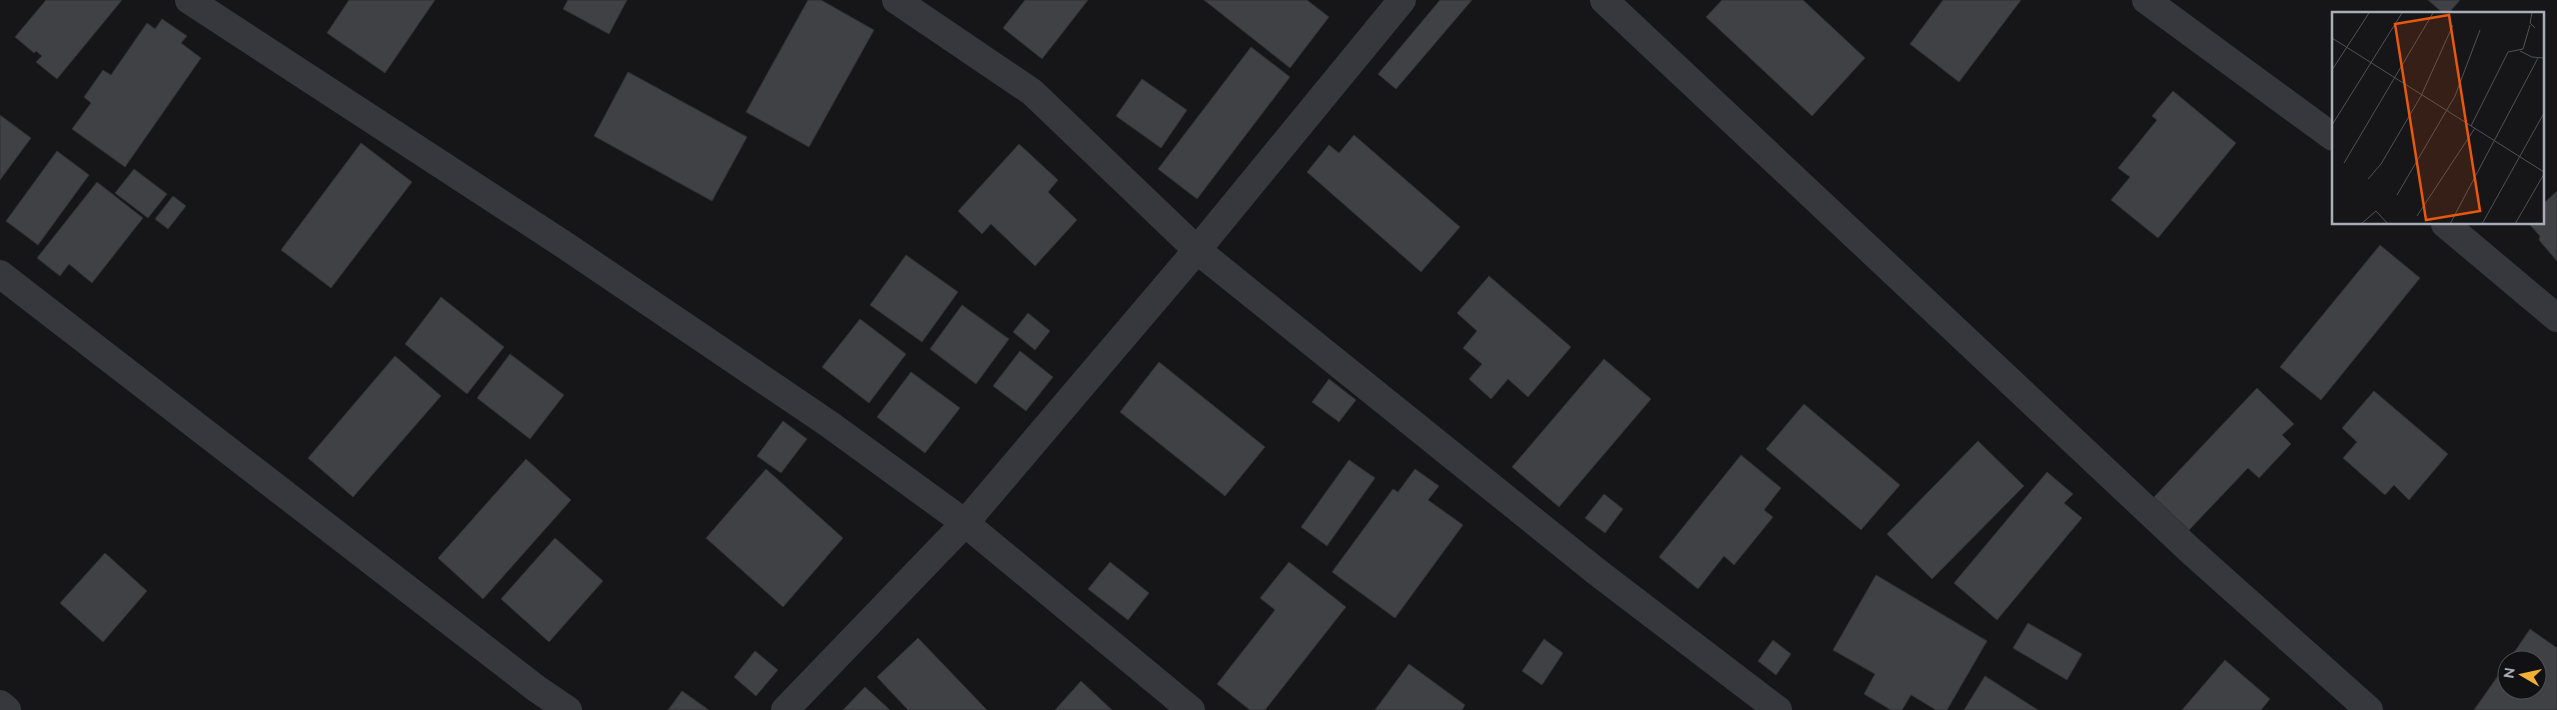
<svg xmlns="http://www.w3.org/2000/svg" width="2557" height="710" font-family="Raleway,sans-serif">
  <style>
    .building { fill: #404145; stroke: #303034 }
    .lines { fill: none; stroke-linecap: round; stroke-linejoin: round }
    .minor { stroke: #37383d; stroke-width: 28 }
    .inset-road { fill: none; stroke: #505258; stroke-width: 1 }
    .view { fill: #e8590c; fill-opacity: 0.15; stroke: #e8590c; stroke-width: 2.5 }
    .inset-edge { fill: none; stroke: #a8adb8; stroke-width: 2.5 }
  </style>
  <rect width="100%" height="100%" fill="#161618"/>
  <g class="building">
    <path d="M46,0H122L57,79L36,62L42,56L36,51L34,53L15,37Z"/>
    <path d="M349,0H435L385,73L327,33Z"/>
    <path d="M568,0H627L609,34L563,9Z"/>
    <path d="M808,0H821L874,30L809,147L746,112Z"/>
    <path d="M1025,0H1088L1042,59L1003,28Z"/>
    <path d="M1204,0H1307L1329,17L1290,68Z"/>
    <path d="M1440,0H1472L1396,89L1378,74Z"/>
    <path d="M1722,0H1803L1865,58L1812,116L1706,17Z"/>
    <path d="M1943,0H2021L1959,82L1910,44Z"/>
    <path d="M2428,0H2460L2448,14H2444Z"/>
    <path d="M162,19L187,36L181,43L201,58L125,167L72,129L91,103L84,97L103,70L111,75L147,23L155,29Z"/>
    <path d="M1251,47L1290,77L1197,199L1158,169Z"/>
    <path d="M628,72L747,137L712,201L594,136Z"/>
    <path d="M1142,79L1187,110L1161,148L1116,116Z"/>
    <path d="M2173,91L2236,143L2158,238L2111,200L2130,177L2118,168L2157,120L2152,116Z"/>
    <path d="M0,115L31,138L0,180Z"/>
    <path d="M1354,135L1460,227L1421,272L1307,172L1329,145L1339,153Z"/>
    <path d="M361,143L412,182L331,288L281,250Z"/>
    <path d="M1019,144L1058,180L1048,192L1077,220L1035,266L991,224L982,234L958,211Z"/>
    <path d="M57,151L89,175L38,245L6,221Z"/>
    <path d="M134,169L167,194L148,218L115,193Z"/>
    <path d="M97,182L143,218L92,283L69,264L60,276L37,258Z"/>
    <path d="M2557,191V261L2539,240L2540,236L2529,224H2543V204Z"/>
    <path d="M173,196L186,206L168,229L155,219Z"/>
    <path d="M2380,245L2420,278L2321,400L2280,367Z"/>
    <path d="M906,255L958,292L922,342L870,305Z"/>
    <path d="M1489,276L1571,347L1528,397L1508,379L1491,399L1469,379L1482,364L1463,348L1477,331L1457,313Z"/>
    <path d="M441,297L504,347L467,394L405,344Z"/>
    <path d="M962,305L1009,339L976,384L930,349Z"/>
    <path d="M1028,313L1050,331L1035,350L1013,332Z"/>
    <path d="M860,319L906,354L869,403L822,367Z"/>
    <path d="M1020,351L1053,377L1026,411L993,386Z"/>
    <path d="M510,354L564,395L530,439L477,398Z"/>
    <path d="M395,356L441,396L353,497L308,458Z"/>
    <path d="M1604,359L1651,399L1559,507L1512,467Z"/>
    <path d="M1159,362L1265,447L1225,496L1120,412Z"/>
    <path d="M911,372L960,408L925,453L877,417Z"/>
    <path d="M1329,379L1356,400L1339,422L1312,402Z"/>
    <path d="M2257,388L2294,424L2282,435L2291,444L2259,478L2248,468L2189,530L2154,497Z"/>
    <path d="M2374,391L2448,454L2409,500L2394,485L2385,495L2343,458L2357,442L2342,428Z"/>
    <path d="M1804,404L1900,485L1861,530L1766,449Z"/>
    <path d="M783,421L807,439L781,473L757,456Z"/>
    <path d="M1978,441L2024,486L1932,579L1887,534Z"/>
    <path d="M1741,455L1781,488L1764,510L1773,517L1734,565L1724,556L1698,589L1659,557Z"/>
    <path d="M526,459L571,500L483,599L438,558Z"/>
    <path d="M1349,460L1375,478L1327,546L1301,527Z"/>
    <path d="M766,469L843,538L783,607L706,538Z"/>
    <path d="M1415,469L1439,486L1428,500L1463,525L1395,618L1332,572L1393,489L1398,492Z"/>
    <path d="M2047,472L2073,494L2064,503L2082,518L1997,620L1954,583Z"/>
    <path d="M1604,494L1623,509L1605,533L1585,518Z"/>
    <path d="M555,538L603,581L549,642L501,599Z"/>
    <path d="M105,553L147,591L103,642L60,603Z"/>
    <path d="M1110,562L1149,593L1128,620L1088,589Z"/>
    <path d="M1289,562L1346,607L1265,710H1250L1217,684L1275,610L1260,598Z"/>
    <path d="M1876,575L1987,641L1947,710H1936L1911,695L1902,710H1891L1864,694L1875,674L1833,650Z"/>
    <path d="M2028,623L2082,654L2067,680L2013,648Z"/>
    <path d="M2530,629L2557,648V710H2474L2507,663V690H2537V660H2509Z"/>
    <path d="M918,638L987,710H908L877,677Z"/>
    <path d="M1544,639L1563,653L1542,685L1522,671Z"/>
    <path d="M1773,640L1791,654L1776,675L1758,661Z"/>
    <path d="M755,651L778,670L756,696L734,677Z"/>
    <path d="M2225,660L2270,699L2261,710H2182Z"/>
    <path d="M1409,664L1465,705L1462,710H1375Z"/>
    <path d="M1985,676L2038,710H1964Z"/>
    <path d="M1081,681L1112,710H1055Z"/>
    <path d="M865,687L890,710H843Z"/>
    <path d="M682,691L709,710H668Z"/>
  </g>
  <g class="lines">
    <g class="minor">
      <path d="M189,0L566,246L829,424L965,523L1191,710"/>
      <path d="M896,0L1032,92L1197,250L1597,572L1778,710"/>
      <path d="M1604,0L2193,553L2369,710"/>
      <path d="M2146,0L2333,137"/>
      <path d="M2445,224L2557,318"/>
      <path d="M0,274L537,689L568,710"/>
      <path d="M0,704L7,710"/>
      <path d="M785,710L965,523L1197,250L1402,0"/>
    </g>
  </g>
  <g transform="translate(2332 12)">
    <rect width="212" height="212" fill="#161618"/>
    <path class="inset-road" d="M200,1L198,11L203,16M0,26L212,160M188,39L200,45L212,46M0,58L37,1M0,113L70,1M139,114L176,40L191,37L198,13M12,151L101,1M36,167L49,152L89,84L121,13M65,183L123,84L148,18M85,204L143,116M29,212L44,199L56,212M118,212L206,46M150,212L212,101M183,212L212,162"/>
    <path class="view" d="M117,3L148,199L94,208L63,12Z"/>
    <rect width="212" height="212" class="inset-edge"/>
  </g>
  <g transform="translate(2522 675) rotate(279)"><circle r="24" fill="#111113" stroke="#4d4f55"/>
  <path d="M0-4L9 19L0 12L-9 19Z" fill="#f2b134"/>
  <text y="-8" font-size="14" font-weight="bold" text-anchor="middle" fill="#a8adb8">N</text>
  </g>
</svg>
